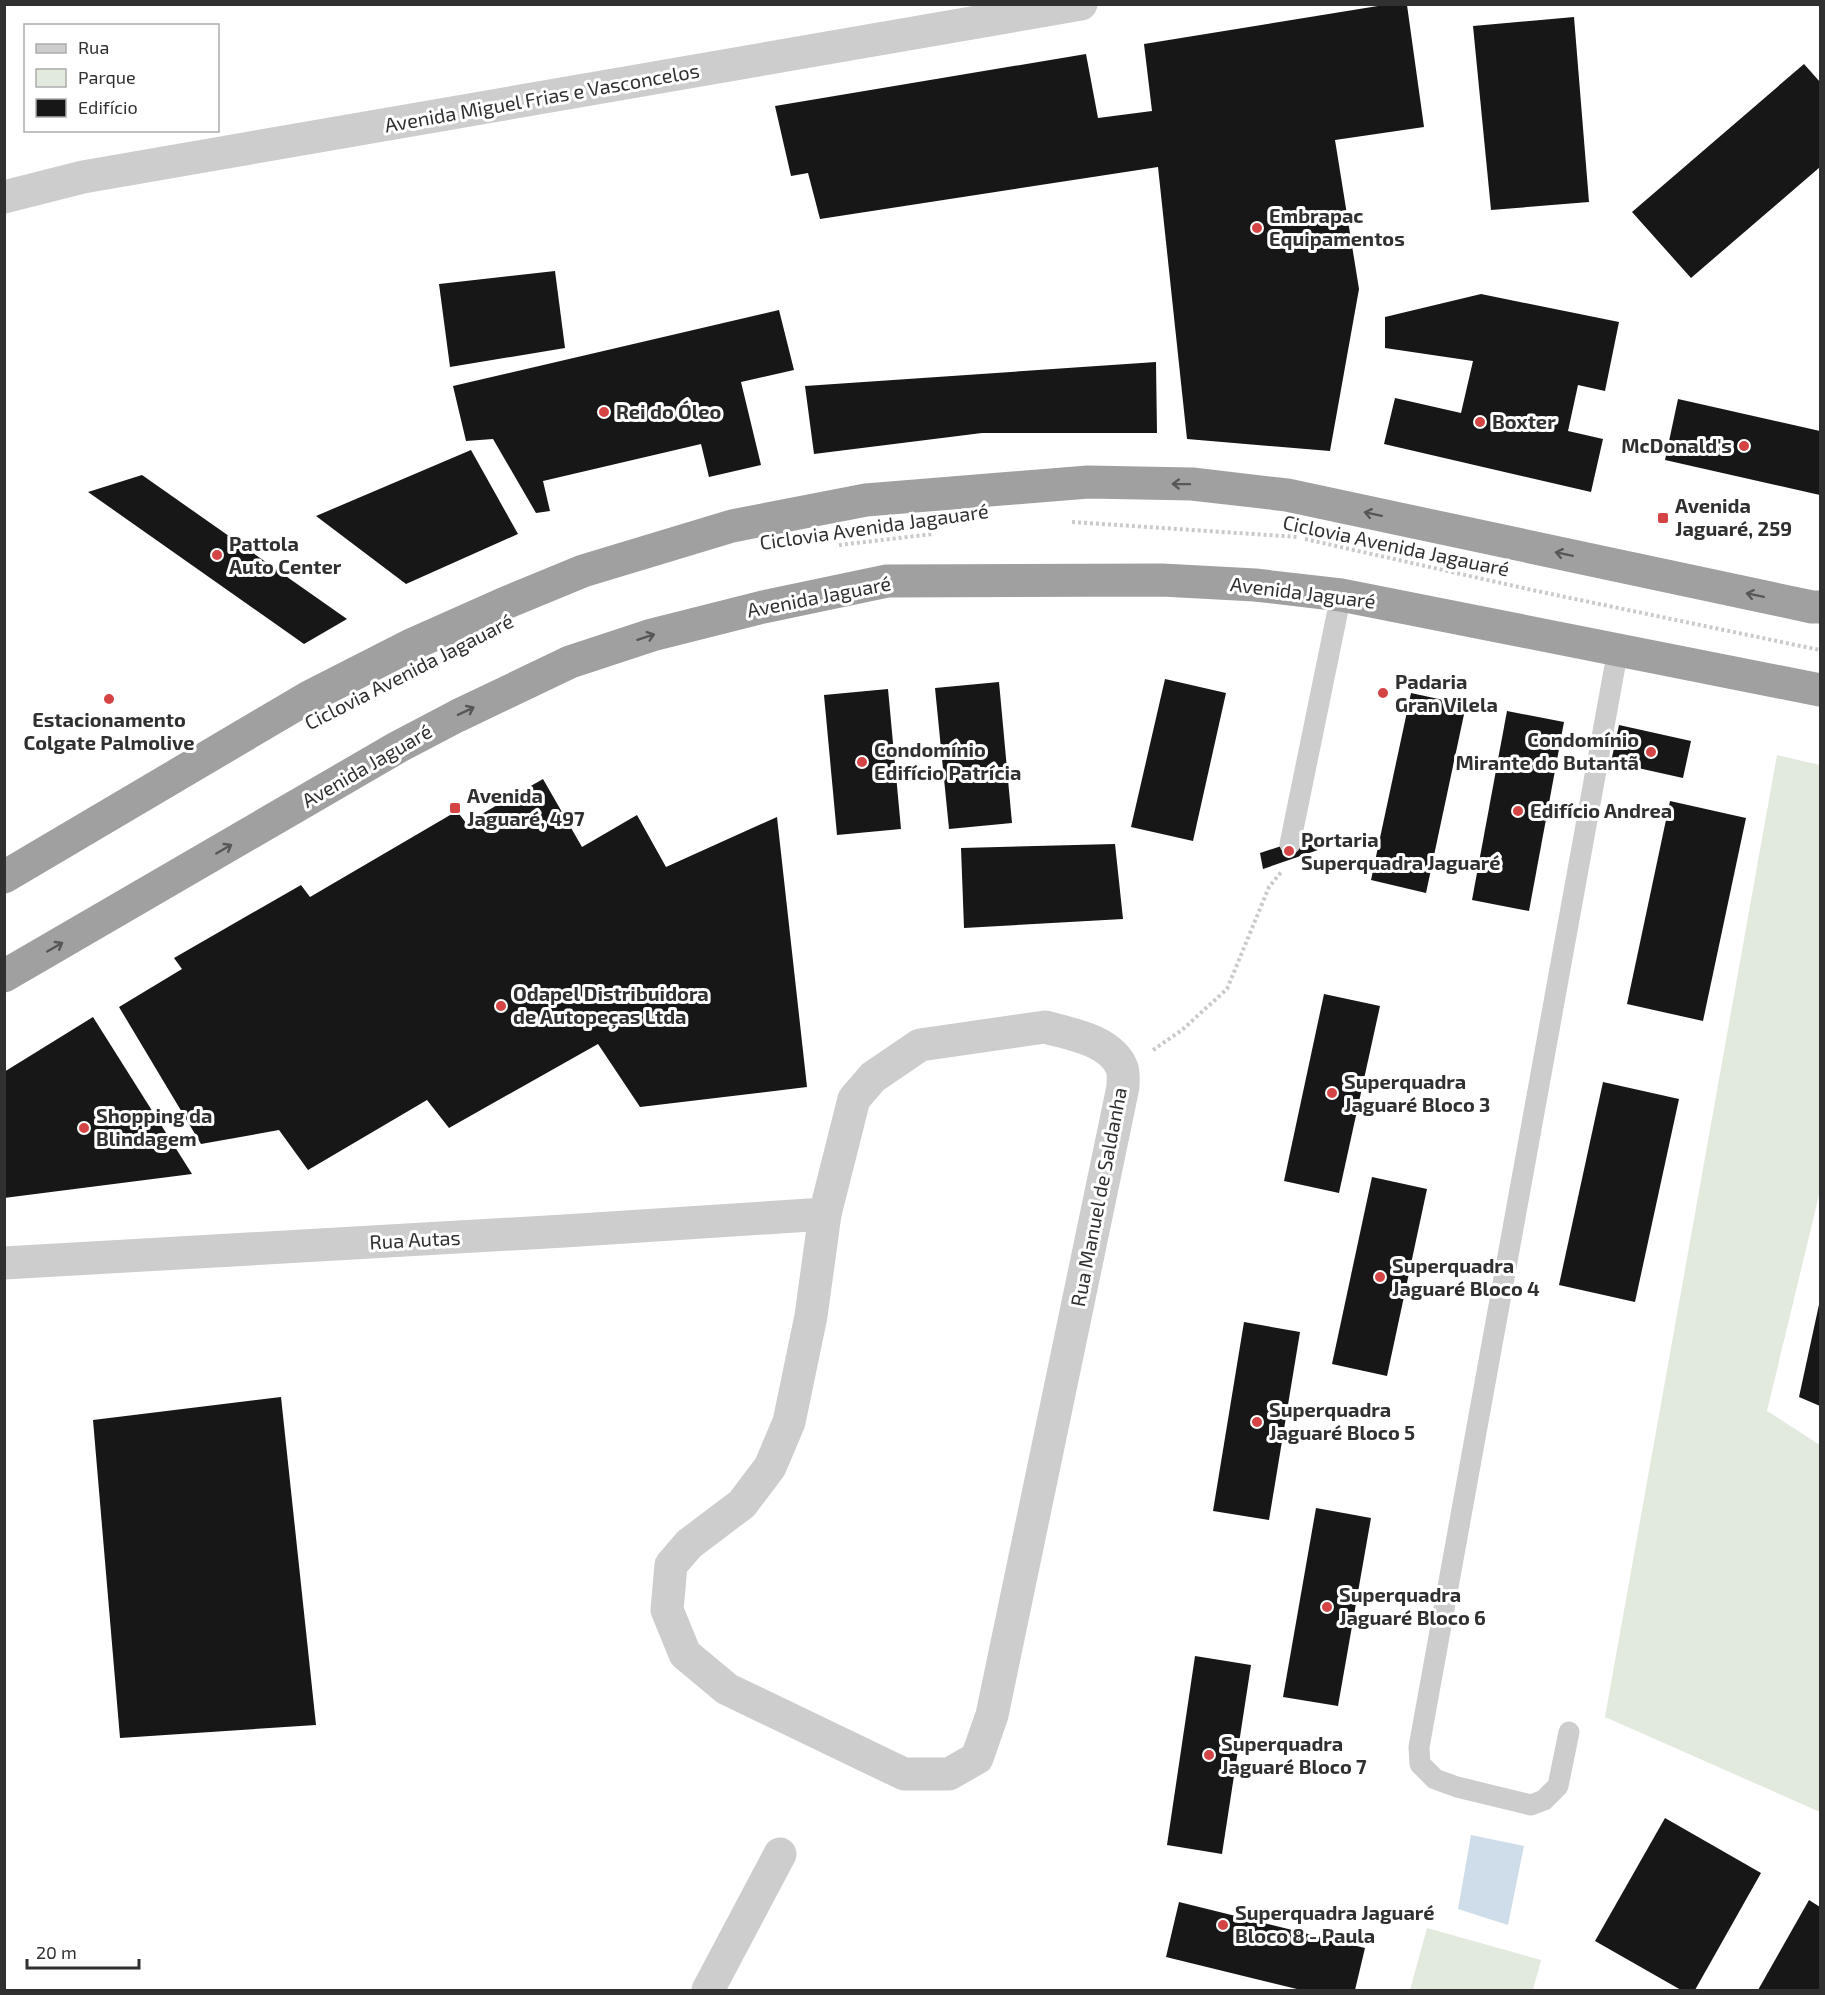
<svg xmlns="http://www.w3.org/2000/svg" width="1825" height="1995" font-family="'Exo 2',sans-serif">
  <style>
    .green { fill: #e2e9dd }
    .water { fill: #cedde9 }
    .building { fill: #171717 }
    .lines { fill: none; stroke-linecap: round; stroke-linejoin: round }
    .path { stroke: #cacaca; stroke-width: 4; stroke-dasharray: 3 3; stroke-linecap: butt }
    .service { stroke: #cdcdcd; stroke-width: 21 }
    .minor { stroke: #cdcdcd; stroke-width: 33 }
    .trunk { stroke: #a0a0a0; stroke-width: 33 }
    .oneway { stroke: #575757 }
    .poi-dot { fill: #d54445; stroke: #fff; stroke-width: 2 }
    .labels { text-anchor: middle; stroke-width: 6; stroke-linejoin: round; paint-order: stroke }
    .street-label { font-size: 20px; fill: #303030; stroke: #fff }
    .poi-label { font-size: 20px; font-weight: bold; fill: #303030; stroke: #fff; text-anchor: start }
  </style>
  <rect width="100%" height="100%" fill="#fff"/>
  <g class="green">
    <path d="M1777,755L1820,765V1191L1767,1411L1820,1445V1812L1605,1717Z"/>
    <path d="M1427,1928L1541,1960L1533,1990H1410Z"/>
  </g>
  <path class="water" d="M1471,1835L1524,1846L1508,1925L1458,1909Z"/>
  <g class="building">
    <path d="M1384,5H1407L1424,127L1335,140L1359,289L1330,451L1187,439L1158,167L820,219L808,173L791,176L775,106L1086,54L1098,118L1152,111L1144,44Z"/>
    <path d="M1574,17L1589,202L1491,210L1473,26Z"/>
    <path d="M1804,64L1820,82V167L1691,278L1632,212Z"/>
    <path d="M555,271L565,348L450,367L439,284Z"/>
    <path d="M1481,294L1619,322L1605,391L1578,385L1568,431L1603,439L1591,492L1384,444L1395,398L1461,413L1473,361L1385,348V317Z"/>
    <path d="M779,310L794,370L741,382L761,465L709,477L701,444L543,481L550,511L536,513L493,439L466,441L453,386Z"/>
    <path d="M1156,362L1157,433H982L814,454L805,386Z"/>
    <path d="M1678,399L1820,431V495L1665,460Z"/>
    <path d="M471,450L518,534L406,584L316,516Z"/>
    <path d="M142,475L347,619L304,644L88,492Z"/>
    <path d="M1165,679L1226,693L1193,841L1131,827Z"/>
    <path d="M999,682L1012,823L949,829L935,688Z"/>
    <path d="M888,689L901,829L837,835L824,695Z"/>
    <path d="M1411,693L1466,705L1426,893L1371,880Z"/>
    <path d="M1507,711L1564,722L1529,911L1472,900Z"/>
    <path d="M1619,725L1691,741L1683,778L1611,762Z"/>
    <path d="M543,779L582,847L637,815L666,867L777,817L807,1087L640,1107L598,1044L449,1128L427,1100L308,1170L279,1130L201,1144L119,1007L182,969L174,958L301,885L310,897L457,811L466,823Z"/>
    <path d="M1670,801L1746,818L1703,1021L1627,1004Z"/>
    <path d="M1315,835L1318,850L1263,869L1260,853Z"/>
    <path d="M1115,844L1123,919L964,928L961,848Z"/>
    <path d="M1324,994L1380,1006L1339,1193L1284,1181Z"/>
    <path d="M93,1017L192,1174L4,1198V1072Z"/>
    <path d="M1603,1082L1679,1099L1635,1302L1559,1285Z"/>
    <path d="M1372,1177L1427,1189L1387,1376L1332,1364Z"/>
    <path d="M1820,1300V1406L1799,1397Z"/>
    <path d="M1244,1322L1300,1332L1269,1520L1213,1511Z"/>
    <path d="M281,1397L316,1725L120,1738L93,1420Z"/>
    <path d="M1316,1508L1371,1518L1338,1706L1283,1697Z"/>
    <path d="M1195,1656L1251,1665L1222,1854L1167,1845Z"/>
    <path d="M1665,1818L1761,1873L1695,1990H1681L1595,1941Z"/>
    <path d="M1809,1900L1820,1907V1990H1758Z"/>
    <path d="M1179,1902L1365,1948L1355,1990H1301L1166,1957Z"/>
  </g>
  <g class="lines">
    <g class="path">
      <path d="M1072,522L1298,537"/>
      <path d="M1305,539L1532,590L1820,650"/>
      <path d="M839,545L933,534"/>
      <path d="M1153,1050L1182,1030L1227,989L1269,887L1282,871"/>
    </g>
    <g class="service">
      <path d="M1290,844L1341,595"/>
      <path d="M1569,1732L1558,1786L1544,1800L1531,1805L1457,1787L1435,1779L1420,1764L1419,1747L1618,649"/>
    </g>
    <g class="minor">
      <path d="M4,197L83,177L1081,4"/>
      <path d="M1045,1027C1070,1034 1111,1040 1122,1068C1124,1074 1123,1081 1123,1087L992,1715L977,1758L949,1774H904L727,1689L685,1654L667,1610L671,1565L689,1544L742,1504L770,1467L789,1422L811,1316L825,1214L854,1099L873,1077L920,1045Z"/>
      <path d="M4,1263L564,1231L825,1214"/>
      <path d="M708,1990L780,1854"/>
    </g>
    <g class="trunk">
      <path d="M4,877L309,697L413,644L503,604L583,571L732,526L866,500L1088,482L1192,484L1287,495L1812,607H1820"/>
      <path d="M4,976L398,747L457,716L570,662L652,635L763,607L887,581L1162,580L1255,585L1341,595L1820,690"/>
    </g>
  </g>
  <defs><path id="oneway-shaft" d="M-6 0H5M1.5-3L5.5 0L1.5 3" fill="none" stroke-width="1.6" stroke-linecap="round" stroke-linejoin="round" transform="scale(1.5)"/></defs>
  <g class="oneway">
    <use href="#oneway-shaft" transform="translate(1181 484) rotate(-179)"/>
    <use href="#oneway-shaft" transform="translate(1373 514) rotate(-168)"/>
    <use href="#oneway-shaft" transform="translate(1564 554) rotate(-168)"/>
    <use href="#oneway-shaft" transform="translate(1755 595) rotate(-168)"/>
    <use href="#oneway-shaft" transform="translate(646 637) rotate(-18)"/>
    <use href="#oneway-shaft" transform="translate(466 711) rotate(-25)"/>
    <use href="#oneway-shaft" transform="translate(224 849) rotate(-30)"/>
    <use href="#oneway-shaft" transform="translate(55 947) rotate(-30)"/>
  </g>
  <g class="poi-dot">
    <circle cx="1257" cy="228" r="6"/>
    <circle cx="604" cy="412" r="6"/>
    <circle cx="1480" cy="422" r="6"/>
    <circle cx="1744" cy="446" r="6"/>
    <rect x="1657" y="512" width="12" height="12" rx="3"/>
    <circle cx="217" cy="555" r="6"/>
    <circle cx="1383" cy="693" r="6"/>
    <circle cx="109" cy="699" r="6"/>
    <circle cx="1651" cy="752" r="6"/>
    <circle cx="862" cy="762" r="6"/>
    <rect x="449" y="802" width="12" height="12" rx="3"/>
    <circle cx="1518" cy="811" r="6"/>
    <circle cx="1289" cy="851" r="6"/>
    <circle cx="501" cy="1006" r="6"/>
    <circle cx="1332" cy="1093" r="6"/>
    <circle cx="84" cy="1128" r="6"/>
    <circle cx="1380" cy="1277" r="6"/>
    <circle cx="1257" cy="1422" r="6"/>
    <circle cx="1327" cy="1607" r="6"/>
    <circle cx="1209" cy="1755" r="6"/>
    <circle cx="1223" cy="1925" r="6"/>
  </g>
  <g class="labels">
    <g class="street-label">
      <text transform="translate(542 98) rotate(-10)" y="7">Avenida Miguel Frias e Vasconcelos</text>
      <text transform="translate(874 527) rotate(-8)" y="7">Ciclovia Avenida Jagauaré</text>
      <text transform="translate(1396 546) rotate(12)" y="7">Ciclovia Avenida Jagauaré</text>
      <text transform="translate(1303 593) rotate(7)" y="7">Avenida Jaguaré</text>
      <text transform="translate(819 597) rotate(-11)" y="7">Avenida Jaguaré</text>
      <text transform="translate(409 672) rotate(-27)" y="7">Ciclovia Avenida Jagauaré</text>
      <text transform="translate(367 766) rotate(-30)" y="7">Avenida Jaguaré</text>
      <text transform="translate(1099 1197) rotate(-79)" y="7">Rua Manuel de Saldanha</text>
      <text transform="translate(415 1240) rotate(-3)" y="7">Rua Autas</text>
    </g>
    <g class="poi-label">
      <text x="1269" y="223">Embrapac<tspan x="1269" dy="23">Equipamentos</tspan></text>
      <text x="616" y="419">Rei do Óleo</text>
      <text x="1492" y="429">Boxter</text>
      <text x="1732" y="453" text-anchor="end">McDonald's</text>
      <text x="1675" y="513">Avenida<tspan x="1675" dy="23">Jaguaré, 259</tspan></text>
      <text x="229" y="551">Pattola<tspan x="229" dy="23">Auto Center</tspan></text>
      <text x="1395" y="689">Padaria<tspan x="1395" dy="23">Gran Vilela</tspan></text>
      <text x="109" y="727" text-anchor="middle">Estacionamento<tspan x="109" dy="23">Colgate Palmolive</tspan></text>
      <text x="1639" y="747" text-anchor="end">Condomínio<tspan x="1639" dy="23">Mirante do Butantã</tspan></text>
      <text x="874" y="757">Condomínio<tspan x="874" dy="23">Edifício Patrícia</tspan></text>
      <text x="467" y="803">Avenida<tspan x="467" dy="23">Jaguaré, 497</tspan></text>
      <text x="1530" y="818">Edifício Andrea</text>
      <text x="1301" y="847">Portaria<tspan x="1301" dy="23">Superquadra Jaguaré</tspan></text>
      <text x="513" y="1001">Odapel Distribuidora<tspan x="513" dy="23">de Autopeças Ltda</tspan></text>
      <text x="1344" y="1089">Superquadra<tspan x="1344" dy="23">Jaguaré Bloco 3</tspan></text>
      <text x="96" y="1123">Shopping da<tspan x="96" dy="23">Blindagem</tspan></text>
      <text x="1392" y="1273">Superquadra<tspan x="1392" dy="23">Jaguaré Bloco 4</tspan></text>
      <text x="1269" y="1417">Superquadra<tspan x="1269" dy="23">Jaguaré Bloco 5</tspan></text>
      <text x="1339" y="1602">Superquadra<tspan x="1339" dy="23">Jaguaré Bloco 6</tspan></text>
      <text x="1221" y="1751">Superquadra<tspan x="1221" dy="23">Jaguaré Bloco 7</tspan></text>
      <text x="1235" y="1920">Superquadra Jaguaré<tspan x="1235" dy="23">Bloco 8 - Paula</tspan></text>
    </g>
  </g>
  <rect width="1825" height="1995" fill="none" stroke="#303030" stroke-width="12"/>
  <rect x="24" y="24" width="195" height="108" fill="#ffffff" stroke="#acacac" stroke-width="1.5"/>
  <rect x="36" y="44" width="30" height="9" fill="#cdcdcd" stroke="#acacac" stroke-width="1.5"/>
  <text x="78" y="54" font-size="18" fill="#303030">Rua</text>
  <rect x="36" y="69" width="30" height="18" fill="#e2e9dd" stroke="#acacac" stroke-width="1.5"/>
  <text x="78" y="84" font-size="18" fill="#303030">Parque</text>
  <rect x="36" y="99" width="30" height="18" fill="#171717" stroke="#acacac" stroke-width="1.5"/>
  <text x="78" y="114" font-size="18" fill="#303030">Edifício</text>
  <path d="M27 1959v9h112v-9" fill="none" stroke="#303030" stroke-width="3"/>
  <text x="36" y="1959" font-size="18" fill="#303030" stroke="#ffffff" stroke-width="4.5" paint-order="stroke">20 m</text>
</svg>
